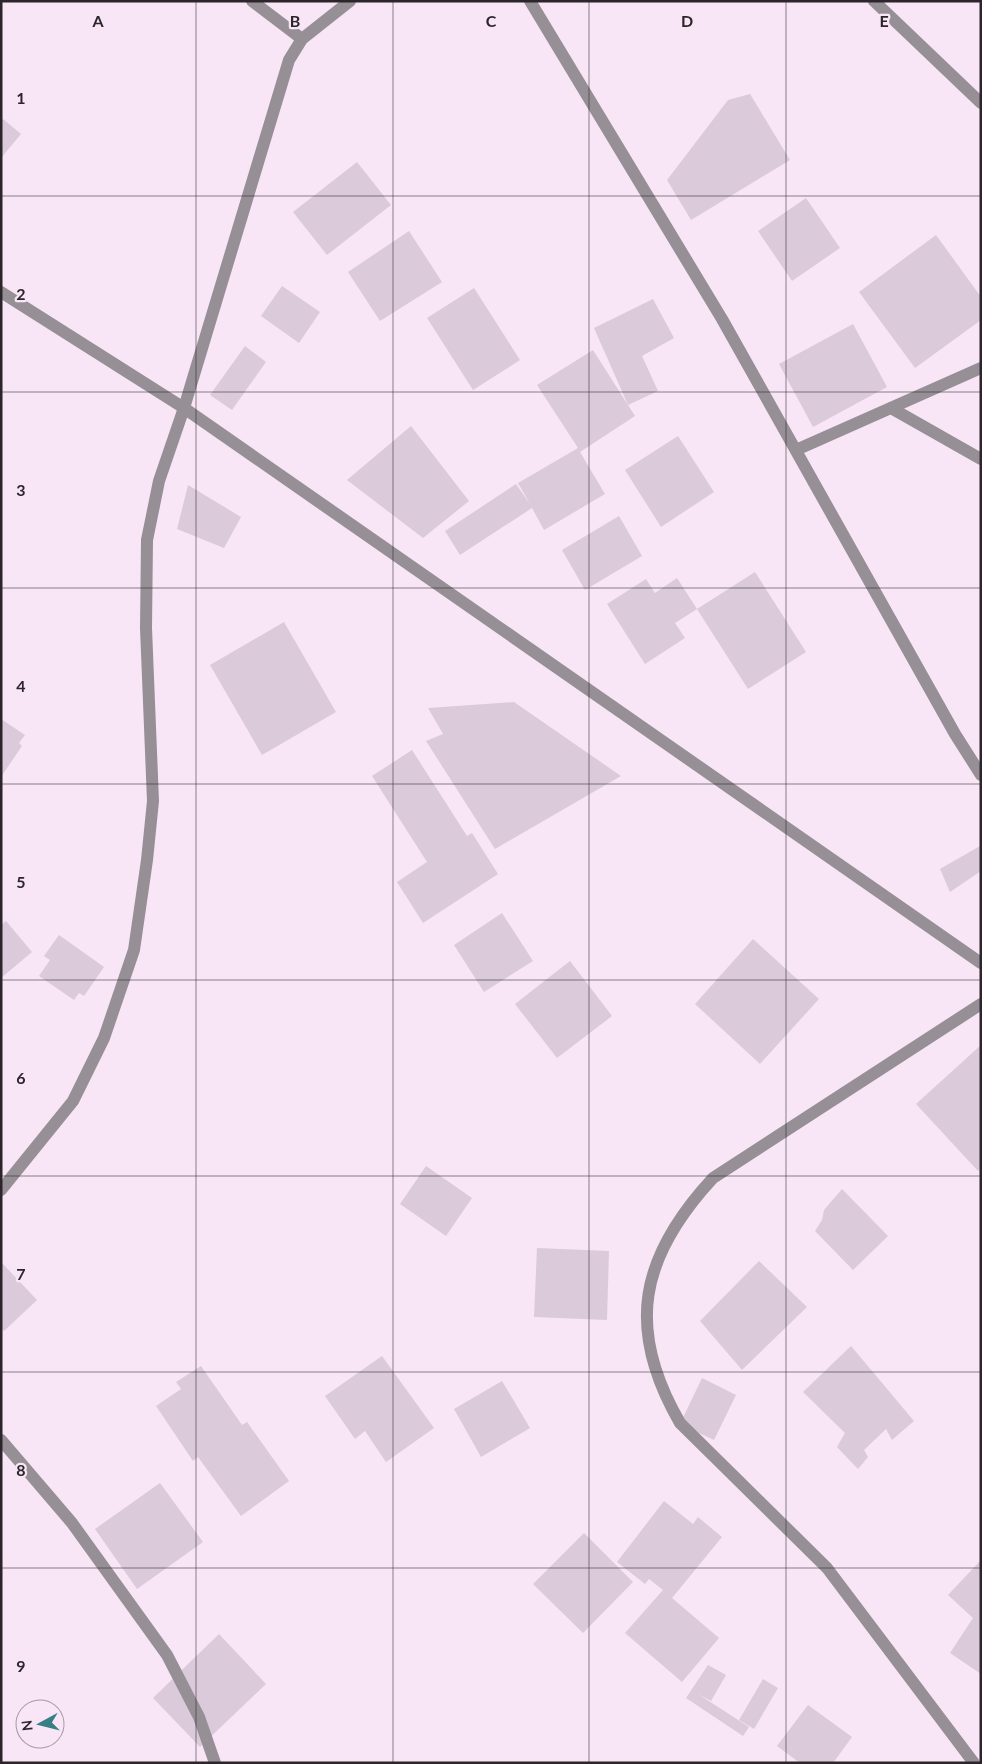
<svg xmlns="http://www.w3.org/2000/svg" width="982" height="1764" font-family="Lato,sans-serif">
  <style>
    .building { fill: #dbcad9 }
    .lines { fill: none; stroke-linecap: round; stroke-linejoin: round }
    .minor { stroke: #968f95; stroke-width: 12 }
    .tertiary { stroke: #968f95; stroke-width: 12 }
    .grid { fill: none; stroke: #2c252b; stroke-width: 1; stroke-opacity: 0.55 }
    .grid-label { font-size: 16px; text-anchor: middle; font-weight: bold; fill: #2c252b; stroke: #f8e6f6; stroke-width: 4.5; stroke-linejoin: round; paint-order: stroke }
  </style>
  <rect width="100%" height="100%" fill="#f8e6f6"/>
  <g class="building">
    <path d="M750,94L790,160L691,220L667,180L728,100Z"/>
    <path d="M3,119L21,134L1,158V121Z"/>
    <path d="M357,162L391,205L327,255L293,212Z"/>
    <path d="M806,198L840,248L792,281L758,231Z"/>
    <path d="M409,231L442,282L380,321L348,272Z"/>
    <path d="M936,235L981,297V320L915,368L859,292Z"/>
    <path d="M282,286L320,312L299,343L261,316Z"/>
    <path d="M474,288L520,360L473,390L427,318Z"/>
    <path d="M653,299L674,338L642,356L658,391L628,405L594,328Z"/>
    <path d="M853,324L887,387L813,427L779,364Z"/>
    <path d="M245,346L266,362L232,410L210,395Z"/>
    <path d="M593,350L635,416L580,452L605,494L544,530L532,508L460,555L445,531L516,484L530,504L518,483L578,448L537,385Z"/>
    <path d="M411,426L469,501L423,538L347,480Z"/>
    <path d="M678,436L714,492L661,527L625,470Z"/>
    <path d="M188,485L241,517L224,548L177,529Z"/>
    <path d="M619,516L642,556L585,590L562,550Z"/>
    <path d="M755,572L806,652L748,689L697,609Z"/>
    <path d="M677,578L697,609L675,623L685,638L645,664L607,604L646,579L655,593Z"/>
    <path d="M284,622L336,712L262,755L210,665Z"/>
    <path d="M514,702L621,776L495,849L426,741L443,734L428,708Z"/>
    <path d="M1,719L25,735L19,743L22,746L1,777Z"/>
    <path d="M412,750L467,836L472,833L498,874L423,923L397,882L427,862L372,776Z"/>
    <path d="M980,846L981,871L950,892L940,869Z"/>
    <path d="M502,913L533,961L484,992L454,945Z"/>
    <path d="M6,921L32,952L1,978V925Z"/>
    <path d="M59,935L104,967L84,996L79,993L74,1000L39,976L50,960L44,956Z"/>
    <path d="M753,939L819,999L760,1064L695,1004Z"/>
    <path d="M570,961L612,1016L557,1058L515,1004Z"/>
    <path d="M981,1045V1168L978,1171L916,1104Z"/>
    <path d="M426,1166L472,1198L446,1236L400,1204Z"/>
    <path d="M842,1189L888,1236L853,1270L815,1231L822,1220L824,1210Z"/>
    <path d="M537,1248L609,1251L607,1320L534,1317Z"/>
    <path d="M759,1261L807,1307L742,1370L700,1321Z"/>
    <path d="M1,1262L37,1300L4,1331L1,1328Z"/>
    <path d="M851,1346L914,1421L892,1440L886,1429L864,1450L868,1457L858,1469L837,1447L845,1433L803,1392Z"/>
    <path d="M382,1356L434,1428L386,1462L365,1431L355,1439L325,1396Z"/>
    <path d="M201,1366L242,1425L247,1422L289,1481L241,1516L198,1457L193,1461L156,1406L181,1389L176,1382Z"/>
    <path d="M702,1378L736,1395L714,1440L680,1424Z"/>
    <path d="M502,1381L530,1428L481,1457L454,1409Z"/>
    <path d="M160,1483L203,1542L137,1589L95,1529Z"/>
    <path d="M664,1501L693,1524L698,1517L722,1537L672,1598L719,1638L682,1682L625,1633L663,1590L649,1579L645,1584L617,1562Z"/>
    <path d="M584,1533L633,1582L583,1633L533,1584Z"/>
    <path d="M981,1560V1674L950,1653L973,1618L948,1595Z"/>
    <path d="M219,1634L266,1684L200,1747L153,1698Z"/>
    <path d="M708,1665L726,1675L711,1701L698,1694L749,1727L743,1736L686,1698Z"/>
    <path d="M763,1679L778,1688L754,1729L739,1720Z"/>
    <path d="M808,1705L852,1737L833,1763H800L777,1746Z"/>
  </g>
  <g class="lines">
    <g class="minor">
      <path d="M252,1L302,39"/>
      <path d="M874,1L981,103"/>
      <path d="M1,292L184,408L981,963"/>
      <path d="M891,408L981,459"/>
      <path d="M796,450L981,368"/>
      <path d="M1,1190L73,1101L104,1038L134,950L147,860L153,801L146,628L147,540L159,481L184,408L289,60L302,39L350,1"/>
      <path d="M1,1440L72,1523L167,1655L199,1717L215,1763"/>
      <path d="M974,1763L827,1568L680,1423C625,1328 640,1257 713,1178L981,1004"/>
    </g>
    <path class="tertiary" d="M530,1L722,319L955,734L981,775"/>
  </g>
  <path class="grid" d="M196,1V1763M393,1V1763M589,1V1763M786,1V1763M1,196H981M1,392H981M1,588H981M1,784H981M1,980H981M1,1176H981M1,1372H981M1,1568H981"/>
  <g class="grid-label">
    <text x="98" y="27">A</text>
    <text x="295" y="27">B</text>
    <text x="491" y="27">C</text>
    <text x="687" y="27">D</text>
    <text x="884" y="27">E</text>
    <text x="21" y="104">1</text>
    <text x="21" y="300">2</text>
    <text x="21" y="496">3</text>
    <text x="21" y="692">4</text>
    <text x="21" y="888">5</text>
    <text x="21" y="1084">6</text>
    <text x="21" y="1280">7</text>
    <text x="21" y="1476">8</text>
    <text x="21" y="1672">9</text>
  </g>
  <rect width="982" height="1764" fill="none" stroke="#2c252b" stroke-width="5"/>
  <g transform="translate(40 1724) rotate(263)"><circle r="24" fill="#f8e6f6" stroke="#a699a5"/>
  <path d="M0-4L9 19L0 12L-9 19Z" fill="#377f84"/>
  <text y="-8" font-size="14" font-weight="bold" text-anchor="middle" fill="#2c252b">N</text>
  </g>
</svg>
